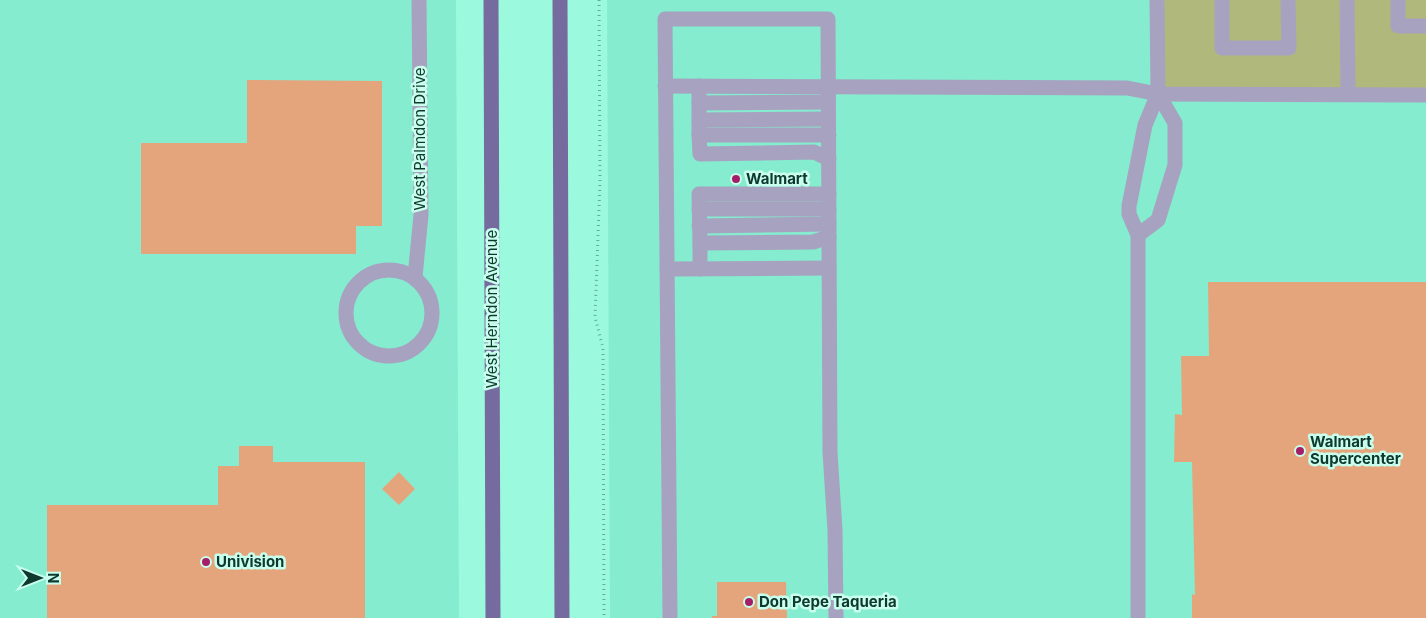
<svg xmlns="http://www.w3.org/2000/svg" width="1426" height="618" font-family="Inter,sans-serif">
  <style>
    .built { fill: #85eccf }
    .green { fill: #b1b87b }
    .building { fill: #e5a57c }
    .lines { fill: none; stroke-linecap: round; stroke-linejoin: round }
    .path { stroke: #64ae99; stroke-width: 3; stroke-dasharray: 1 4; stroke-linecap: butt }
    .minor { stroke: #a7a2c0; stroke-width: 15 }
    .major { stroke: #766b9e; stroke-width: 15 }
    .poi-dot { fill: #a51e68; stroke: #c9ffed; stroke-width: 2 }
    .labels { text-anchor: middle; stroke-width: 5; stroke-linejoin: round; paint-order: stroke }
    .street-label { font-size: 15px; fill: #0f382e; stroke: #c9ffed }
    .poi-label { font-size: 15px; font-weight: bold; fill: #0f382e; stroke: #c9ffed; text-anchor: start }
  </style>
  <rect width="100%" height="100%" fill="#9bfade"/>
  <g class="built">
    <path d="M0,0H456L459,618H0Z"/>
    <path d="M607,0H1158L1426,91V618H610Z"/>
  </g>
  <path class="green" d="M1158,0H1426V91L1159,92Z"/>
  <g class="building">
    <path d="M247,80L382,81V226H356V254H141V143H247Z"/>
    <path d="M1208,282H1426V618H1192V594L1195,595L1192,462H1174L1175,414L1182,415L1181,356H1209Z"/>
    <path d="M239,446H273V462H365V618H47V505H218V466H239Z"/>
    <path d="M399,472L415,489L399,505L382,489Z"/>
    <path d="M717,582H786L787,618H712V616H717Z"/>
  </g>
  <g class="lines">
    <path class="path" d="M599,0L600,182L595,317L603,348L604,618"/>
    <g class="minor">
      <path d="M1222,0V48H1289L1288,0"/>
      <path d="M1347,0L1348,94"/>
      <path d="M1398,0V26H1426"/>
      <path d="M665,86L1127,88L1158,94L1426,95"/>
      <path d="M699,86V135H829"/>
      <path d="M699,103L828,102"/>
      <path d="M699,120L828,119"/>
      <path d="M699,135L700,154L814,152L829,159"/>
      <path d="M699,209H829"/>
      <path d="M699,226L829,224"/>
      <path d="M1138,235L1158,220L1175,165V123L1158,94"/>
      <path d="M700,243L699,194H829"/>
      <path d="M667,269L829,268"/>
      <path d="M700,269V243L813,242L829,237"/>
      <circle cx="389" cy="313" r="43"/>
      <path d="M415,277L421,215L419,0"/>
      <path d="M670,618L665,19H828L830,452L835,530L836,618"/>
      <path d="M1138,618V235L1129,214V206L1145,125L1158,94L1157,0"/>
    </g>
    <g class="major">
      <path d="M491,0L493,618"/>
      <path d="M560,0L562,618"/>
    </g>
  </g>
  <g class="poi-dot">
    <circle cx="736" cy="179" r="5"/>
    <circle cx="1300" cy="451" r="5"/>
    <circle cx="206" cy="562" r="5"/>
    <circle cx="749" cy="602" r="5"/>
  </g>
  <g class="labels">
    <g class="street-label">
      <text transform="translate(420 139) rotate(-90)" y="5">West Palmdon Drive</text>
      <text transform="translate(492 309) rotate(-90)" y="5">West Herndon Avenue</text>
    </g>
    <g class="poi-label">
      <text x="746" y="184">Walmart</text>
      <text x="1310" y="447">Walmart<tspan x="1310" dy="17">Supercenter</tspan></text>
      <text x="216" y="567">Univision</text>
      <text x="759" y="607">Don Pepe Taqueria</text>
    </g>
  </g>
  <g transform="translate(40 578) rotate(90)" stroke="#c9ffed" stroke-width="4" paint-order="stroke">
  <path d="M0-4L9 19L0 12L-9 19Z" fill="#0f382e"/>
  <text y="-8" font-size="14" font-weight="bold" text-anchor="middle" fill="#0f382e">N</text>
  </g>
</svg>
